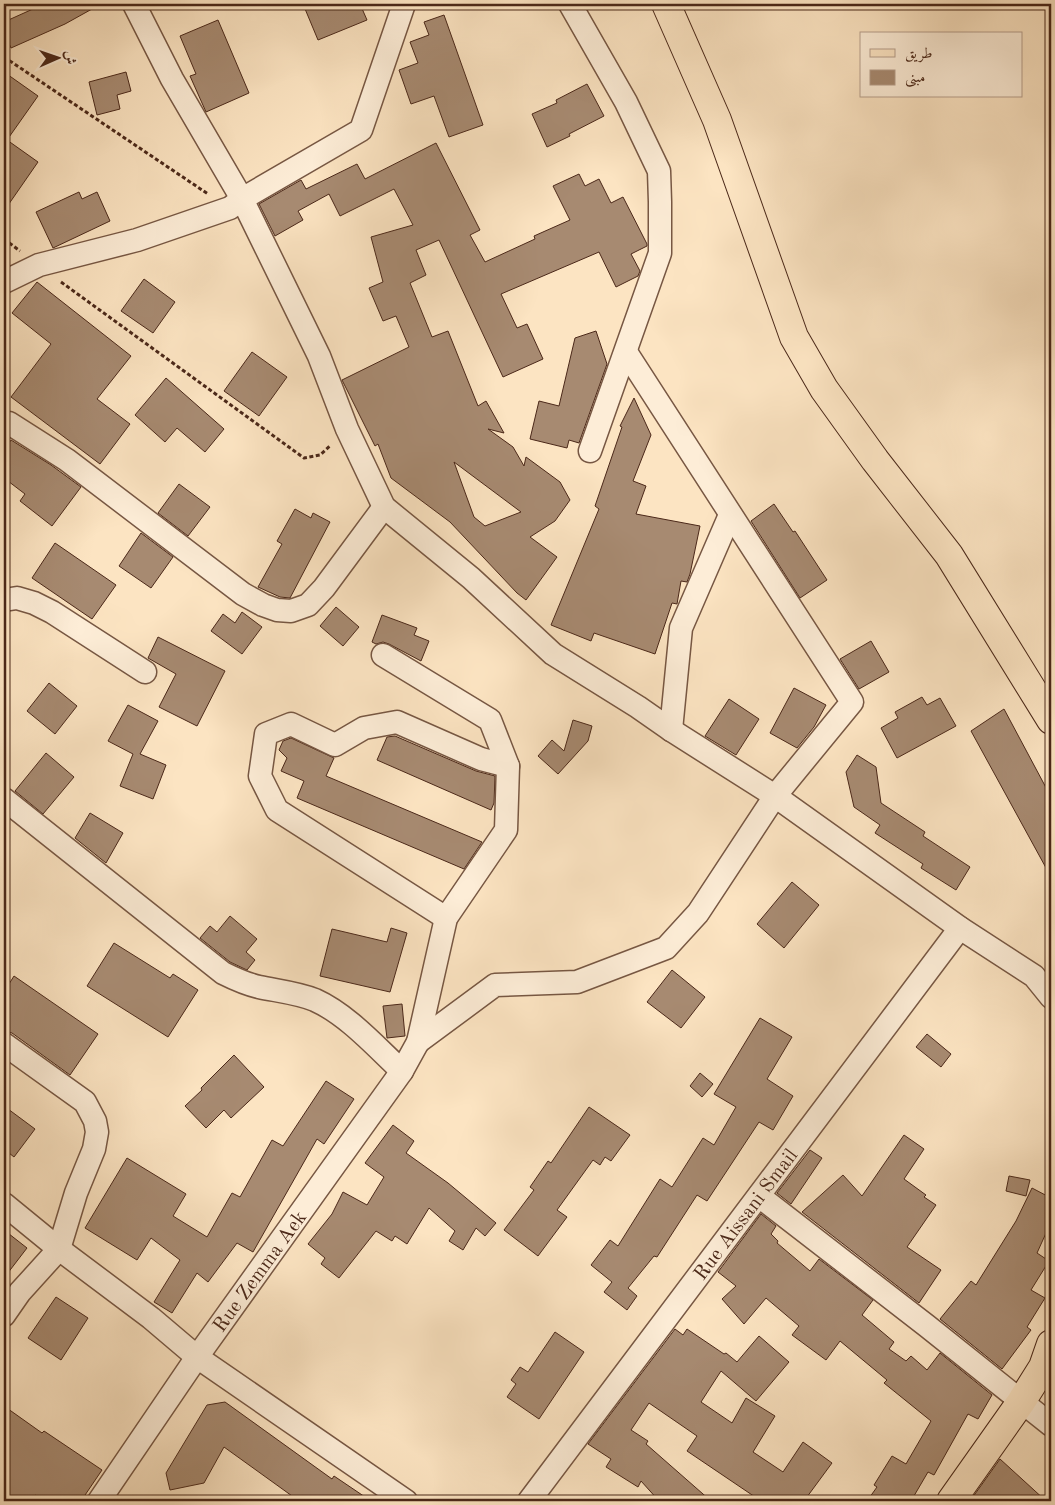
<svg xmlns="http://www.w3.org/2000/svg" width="1055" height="1505" font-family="'Old Standard TT',Amiri,serif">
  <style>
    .building { fill: #a78a71; stroke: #4b2819; fill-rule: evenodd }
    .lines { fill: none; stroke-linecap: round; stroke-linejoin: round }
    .minor-casing { stroke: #775743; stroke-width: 25 }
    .major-casing { stroke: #4b2819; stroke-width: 30 }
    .path { stroke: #4b2819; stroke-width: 3; stroke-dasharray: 4 2.5; stroke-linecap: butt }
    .minor { stroke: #fdedd7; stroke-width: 22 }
    .major { stroke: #fce4c2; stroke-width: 28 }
    .labels { text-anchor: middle; stroke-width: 4; stroke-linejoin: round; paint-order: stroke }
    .street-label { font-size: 20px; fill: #4b2819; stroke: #fdedd7 }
  </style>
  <rect width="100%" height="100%" fill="#fce4c2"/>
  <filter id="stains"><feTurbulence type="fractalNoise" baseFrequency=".004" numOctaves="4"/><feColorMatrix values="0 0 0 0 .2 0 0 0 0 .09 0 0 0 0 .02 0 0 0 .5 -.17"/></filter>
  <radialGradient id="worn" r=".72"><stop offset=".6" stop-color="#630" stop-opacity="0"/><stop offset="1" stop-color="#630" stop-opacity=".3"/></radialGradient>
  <g class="building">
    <path d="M44,4H101L65,24L11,48L4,32V22Z"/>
    <path d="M303,4H360L367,20L318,40Z"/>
    <path d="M444,15L483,125L449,137L434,96L411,104L399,70L418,63L410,42L429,35L424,22Z"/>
    <path d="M218,20L249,93L206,112L190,76L196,74L180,36Z"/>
    <path d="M4,72L38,96L7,140L38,162L4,211Z"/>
    <path d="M126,72L131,91L117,95L120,109L97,115L89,82Z"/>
    <path d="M587,84L604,116L569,134L570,136L547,147L532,114L557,103L556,100Z"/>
    <path d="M436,143L480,230L470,235L485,262L535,239L534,236L570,220L553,186L579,174L585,186L599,179L611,203L623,197L647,244V246L631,254L640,271L638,276L616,287L599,252L501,294L517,328L527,324L543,359L503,377L439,240L416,250L426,275L410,283L432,337L448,331L478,406L486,401L504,433L488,429L513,447L524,466L526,457L560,482L570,500L555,521L530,537L557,557L526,600L517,593L450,522L391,478L378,444L375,446L342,380L409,347L396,316L383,321L369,288L383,282L371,237L413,225L394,189L340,216L329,194L298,211L303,220L275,236L259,204L301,180L306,189L357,164L365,179ZM454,462L521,512L485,526L474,517Z"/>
    <path d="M79,192L82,199L97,192L110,221L53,248L36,212Z"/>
    <path d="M144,279L175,302L153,333L121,311Z"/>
    <path d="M37,282L131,356L97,399L130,424L100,464L11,397L51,344L12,313Z"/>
    <path d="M596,331L607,364L579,443L569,440L567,448L530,439L539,401L559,406L575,338Z"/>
    <path d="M252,352L287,377L259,416L224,391Z"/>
    <path d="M166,378L224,429L205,452L177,428L165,442L135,415Z"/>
    <path d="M634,398L651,435L633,481L646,486L636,514L700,526L690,574L687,582L681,581L677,604L672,603L655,654L594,633L591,641L551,625L599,509L595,506L622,427L620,426Z"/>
    <path d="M11,440L51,465L81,487L52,526L20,501L25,494L4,478V451Z"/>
    <path d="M179,484L210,507L188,536L158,513Z"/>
    <path d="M774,504L793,532L795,531L827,580L800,598L751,521Z"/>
    <path d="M295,509L311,518L313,513L330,522L290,598L280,597L258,587L282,544L277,541Z"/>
    <path d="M141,533L173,557L151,588L119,566Z"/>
    <path d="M55,543L116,585L92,619L32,578Z"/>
    <path d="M336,607L359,627L343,646L320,626Z"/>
    <path d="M242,612L262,627L242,654L211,631L223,614L235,623Z"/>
    <path d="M382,615L417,628L414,635L429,641L421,661L389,644L383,642L376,644L372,642Z"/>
    <path d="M158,637L225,671L197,726L159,707L176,674L148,658Z"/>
    <path d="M871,641L889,672L859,689L840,659Z"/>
    <path d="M49,683L77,706L55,734L27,711Z"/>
    <path d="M794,688L826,705L814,727L797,748L770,733Z"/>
    <path d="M922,697L927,705L940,698L956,726L897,758L881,728L898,718L895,712Z"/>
    <path d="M729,699L759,719L736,755L705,736Z"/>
    <path d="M128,705L158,721L140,754L166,765L153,799L120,786L133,754L108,741Z"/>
    <path d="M1004,709L1051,797V877L971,731Z"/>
    <path d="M573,720L592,726L588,741L558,774L538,756L552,740L564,751Z"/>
    <path d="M395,736L476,771L495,776L494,803L491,810L377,760L387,737Z"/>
    <path d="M291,738L334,758L326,776L482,842L464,869L297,798L304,781L281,771L287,758L279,750L283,741Z"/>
    <path d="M46,753L74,777L43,814L15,791Z"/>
    <path d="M857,755L876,767L881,803L925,832L923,836L970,867L956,890L921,868L923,864L875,833L880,825L854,807L846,772Z"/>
    <path d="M90,813L123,833L106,863L75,838Z"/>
    <path d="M792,882L819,905L784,948L757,924Z"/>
    <path d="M230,916L257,939L246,952L255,960L247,970L230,962L200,938L210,926L217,932Z"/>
    <path d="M391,928L407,933L390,992L320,976L332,929L387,942Z"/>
    <path d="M114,943L170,978L173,974L198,990L168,1037L87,986Z"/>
    <path d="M672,970L705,997L681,1028L647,1002Z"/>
    <path d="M14,976L98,1034L70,1075L12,1033L4,1031V992Z"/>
    <path d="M402,1004L405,1036L387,1038L383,1006Z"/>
    <path d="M760,1018L792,1037L767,1079L793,1096L773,1130L759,1122L707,1201L697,1195L657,1257L654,1256L628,1288L637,1296L627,1310L604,1292L612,1282L591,1265L610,1240L618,1246L660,1179L672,1187L703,1138L714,1145L736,1107L714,1094Z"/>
    <path d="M927,1034L951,1054L941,1067L916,1047Z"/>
    <path d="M234,1055L264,1087L231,1118L224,1110L206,1128L185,1106L202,1090L201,1088Z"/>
    <path d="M700,1073L713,1084L702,1097L690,1086Z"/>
    <path d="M326,1081L354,1099L324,1144L317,1139L253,1252L237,1243L208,1282L197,1273L172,1313L154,1302L180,1260L151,1238L137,1260L85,1228L127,1158L186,1194L173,1216L207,1237L232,1193L240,1197L272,1140L283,1146Z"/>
    <path d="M4,1106L35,1129L14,1157L4,1149Z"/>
    <path d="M589,1107L630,1135L611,1161L605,1157L600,1165L593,1160L557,1210L567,1217L538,1256L504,1230L534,1190L530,1187L548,1161L551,1163Z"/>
    <path d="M393,1125L414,1141L406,1153L448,1183L496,1223L485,1236L476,1228L463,1250L449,1241L455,1231L429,1208L407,1244L395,1236L392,1241L376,1231L339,1278L321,1264L325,1258L308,1244L332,1214L343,1192L367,1205L384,1177L365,1163Z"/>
    <path d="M904,1135L924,1149L904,1179L926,1195L924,1197L936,1205L907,1247L941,1270L919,1303L802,1212L843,1175L862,1196Z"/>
    <path d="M810,1150L822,1158L791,1204L777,1193Z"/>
    <path d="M1009,1176L1030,1180L1026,1196L1006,1191Z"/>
    <path d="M1032,1188L1051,1198V1222L1037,1253L1049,1261L1031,1290L1045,1298L1027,1327L1031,1330L1002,1369L940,1319L971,1281L976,1285L1016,1221Z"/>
    <path d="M761,1214L776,1226L771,1234L778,1241L777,1243L810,1271L819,1259L873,1300L862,1315L894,1342L889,1349L906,1361L911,1356L927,1370L940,1353L992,1395L978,1419L968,1414L934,1475L928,1472L911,1501H867L877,1487L874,1485L892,1456L906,1464L931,1421L884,1383L887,1380L840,1341L826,1360L792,1335L799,1326L766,1298L744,1324L722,1299L736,1286L718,1272Z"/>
    <path d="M4,1230L27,1248L4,1278Z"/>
    <path d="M56,1297L88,1318L61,1360L28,1338Z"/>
    <path d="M675,1329L683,1335L687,1329L724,1354L726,1353L737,1362L759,1336L789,1362L756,1401L721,1371L701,1402L732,1423L746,1398L775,1416L753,1452L783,1472L803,1442L832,1463L804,1501H761L687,1451L697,1436L649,1403L631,1430L648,1441L646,1444L711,1501H659L641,1481L638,1487L606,1467L611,1459L588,1444Z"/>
    <path d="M555,1332L584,1352L539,1419L507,1397L516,1384L511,1380L520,1367L528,1372Z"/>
    <path d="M225,1402L332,1479L334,1476L371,1501H299L224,1447L204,1483L170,1490L166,1473L207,1405Z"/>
    <path d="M4,1406L42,1433L44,1431L102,1470L81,1501H45L35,1495L30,1501H14L4,1494Z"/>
    <path d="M1000,1459L1046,1501H970Z"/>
  </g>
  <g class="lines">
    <g class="minor-casing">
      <g id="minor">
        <path d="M134,4L172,79L242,199L319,356L347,429L384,507L471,578L553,654L638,707L671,730L775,796L960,928L1034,976L1051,997"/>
        <path d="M570,4L626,102L659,171L660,202V253L590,451"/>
        <path d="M4,282L39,265L137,240L230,208L242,199L361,130L404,4"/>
        <path d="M9,423L67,460L243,594L263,605L277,610L291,611L308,605L324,588L384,507"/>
        <path d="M4,600L17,598L34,603L52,612L145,672"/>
        <path d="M671,730L681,628L730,515"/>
        <path d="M4,799L223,973C235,979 246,984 259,987C278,991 298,993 315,1000C348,1015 376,1047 402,1071"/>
        <path d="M446,918L277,810L260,776L266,734L291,724L335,745L364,728L397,722L481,759L508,766"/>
        <path d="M418,1042L495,985L577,982L666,948L698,913L775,796L852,702L626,352"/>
        <path d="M4,1044L85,1102L95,1121L97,1132L94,1149L76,1193L59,1249L20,1292L4,1315"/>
        <path d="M759,1196L927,1326L1051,1425"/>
        <path d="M4,1204L59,1249L151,1318L197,1357L406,1501"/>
        <path d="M99,1501L197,1357L402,1071L418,1042L446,918L506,830L508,766L490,720L383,655"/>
        <path d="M529,1501L960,928"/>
      </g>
    </g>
    <g class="major-casing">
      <g id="major">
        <path d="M666,4L717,120L794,337L824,389L875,460L949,555L1051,720"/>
        <path d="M951,1501L1021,1402L1043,1367L1051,1344"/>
      </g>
    </g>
    <g class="path">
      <path d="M4,57L208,194"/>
      <path d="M4,239L20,251"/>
      <path d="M61,282L304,458L320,455L331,445"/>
    </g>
    <use href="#minor" class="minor"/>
    <use href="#major" class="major"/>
  </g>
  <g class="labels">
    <g class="street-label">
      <text transform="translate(745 1214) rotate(-53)" y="7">Rue Aissani Smail</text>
      <text transform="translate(259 1271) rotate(-54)" y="7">Rue Zemma Aek</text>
    </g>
  </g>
  <rect width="1055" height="1505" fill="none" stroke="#fce4c2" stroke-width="20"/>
  <rect x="5" y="5" width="1045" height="1495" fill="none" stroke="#4b2819" stroke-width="2.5"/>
  <rect x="10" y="10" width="1035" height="1485" fill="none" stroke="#4b2819"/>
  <rect x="860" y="32" width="162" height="65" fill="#fdedd7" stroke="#b69e8b"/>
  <rect x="870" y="49" width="25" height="8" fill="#fce4c2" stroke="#b69e8b"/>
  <text x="905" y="58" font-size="15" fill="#4b2819">طريق</text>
  <rect x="870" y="70" width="25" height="15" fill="#a78a71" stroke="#b69e8b"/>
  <text x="905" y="82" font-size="15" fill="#4b2819">مبنى</text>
  <g transform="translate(58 58) rotate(88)" stroke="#fdedd7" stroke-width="4" paint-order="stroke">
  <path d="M0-4L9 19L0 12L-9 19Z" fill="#4b2819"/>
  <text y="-8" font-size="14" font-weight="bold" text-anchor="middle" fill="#4b2819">ش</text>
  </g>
  <rect width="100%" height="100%" filter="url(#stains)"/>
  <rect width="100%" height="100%" fill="url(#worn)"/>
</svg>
